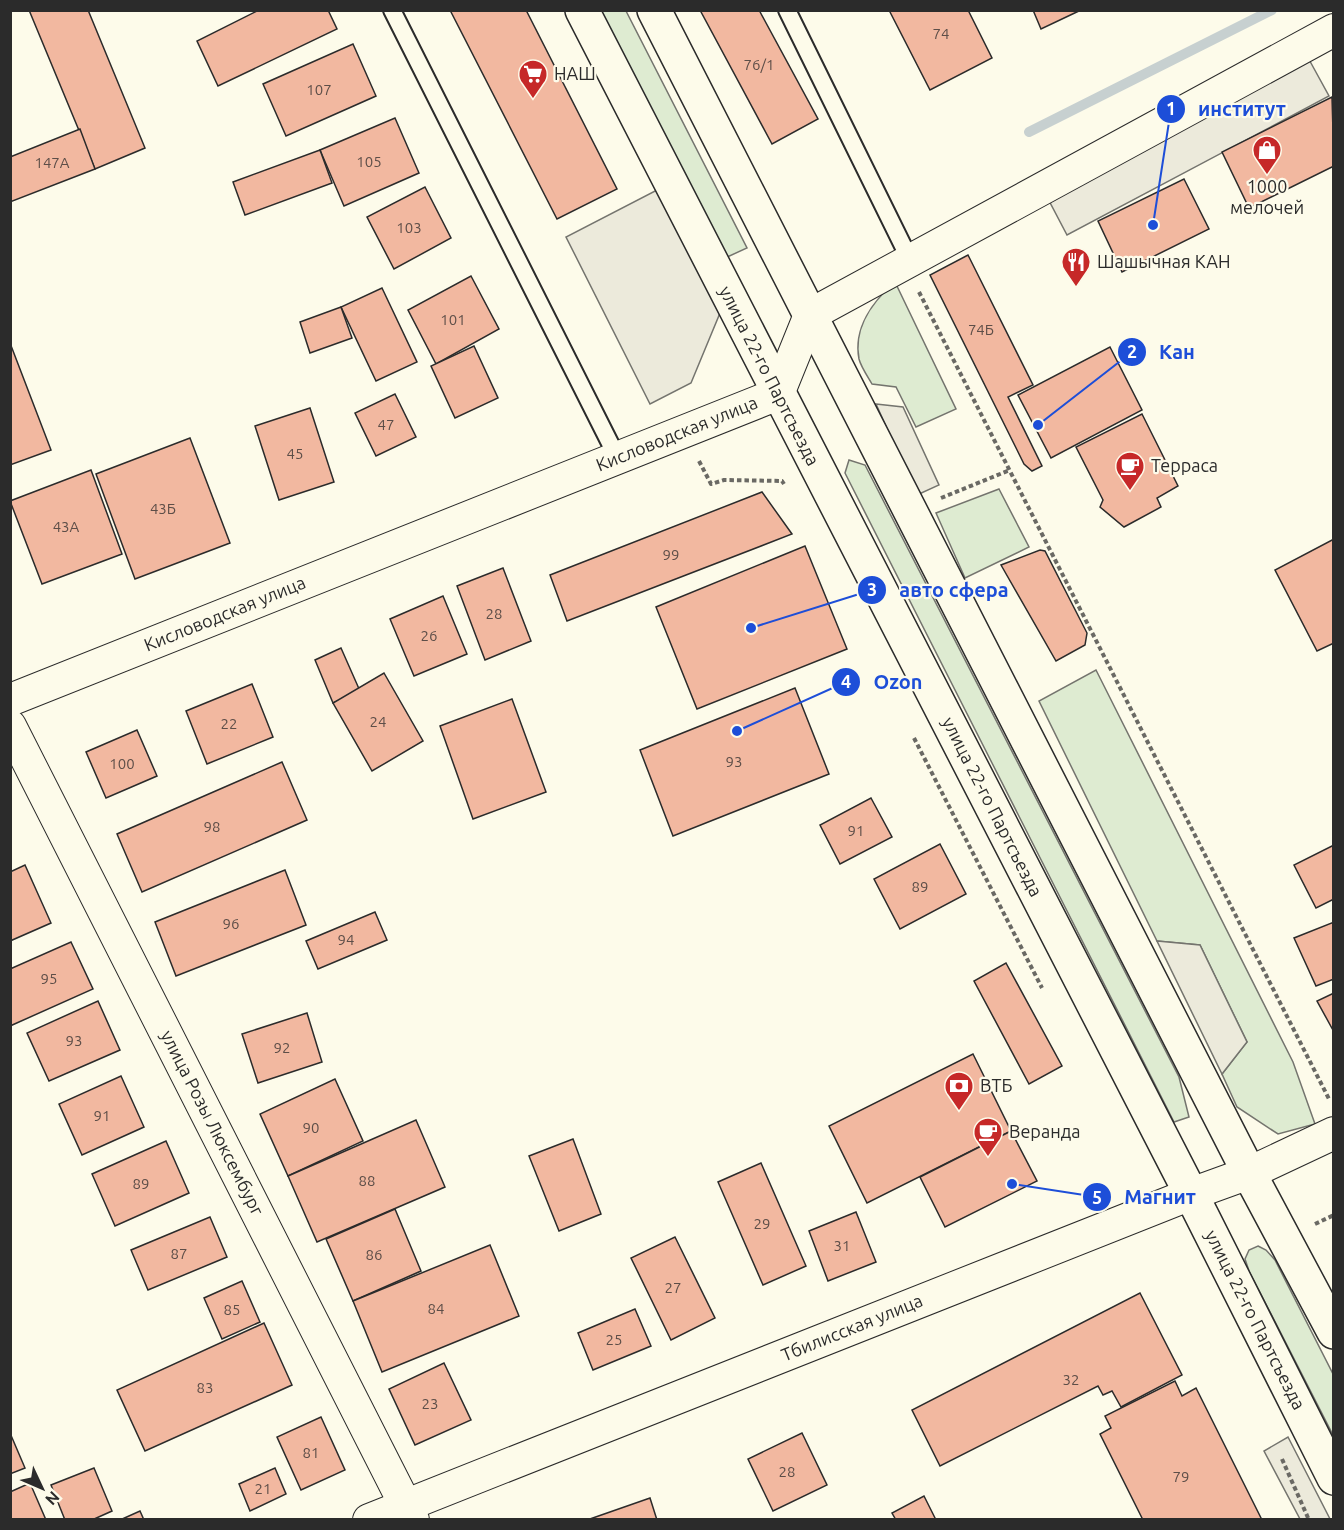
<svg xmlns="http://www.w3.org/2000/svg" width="1344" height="1530" font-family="Ubuntu,sans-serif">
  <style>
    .green { fill: #deebd1; stroke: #74746e; stroke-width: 1.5 }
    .parking { fill: #eceadb; stroke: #74746e; stroke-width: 1.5 }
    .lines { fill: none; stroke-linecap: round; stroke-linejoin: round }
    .stream { stroke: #c7d0d0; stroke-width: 10 }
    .building { fill: #f2b8a0; stroke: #2b2b2b; stroke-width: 1.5 }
    .service-casing { stroke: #2b2b2b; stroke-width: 20 }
    .minor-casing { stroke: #2b2b2b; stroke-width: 34 }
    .secondary-casing { stroke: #2b2b2b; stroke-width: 36 }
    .path { stroke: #6a6964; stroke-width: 4; stroke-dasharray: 4.5 3; stroke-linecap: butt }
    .service { stroke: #fdfbea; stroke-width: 16 }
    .minor { stroke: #fdfbea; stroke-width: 32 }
    .secondary { stroke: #fdfbea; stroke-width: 33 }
    .labels { text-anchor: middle; stroke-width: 4.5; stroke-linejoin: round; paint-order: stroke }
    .number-label { font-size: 15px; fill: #5d4e48 }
    .poi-label { font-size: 18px; fill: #2b2b2b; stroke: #fdfbea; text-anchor: start }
    .street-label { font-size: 18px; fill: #2b2b2b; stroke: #fdfbea }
    .leader { fill: none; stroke: #1d4ed8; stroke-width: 2 }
    .callout-dot { fill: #1d4ed8; stroke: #fdfbea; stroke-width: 2 }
    .mark-label { font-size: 18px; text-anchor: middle; font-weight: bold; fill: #fff }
    .callout-label { font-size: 20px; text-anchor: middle; font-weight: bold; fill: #1d4ed8; stroke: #fdfbea; stroke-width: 4.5; stroke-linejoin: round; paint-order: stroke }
  </style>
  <rect width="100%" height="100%" fill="#fdfbea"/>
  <g class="green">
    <path d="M599,11H626L747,248L725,258Z"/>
    <path d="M895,282L956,409L916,427L896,387L872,384C868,377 861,367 859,359C853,328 873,301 895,282Z"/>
    <path d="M849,460L865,465L1179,1077L1189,1117L1174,1122L845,473Z"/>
    <path d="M999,489L1029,547L965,578L936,513Z"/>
    <path d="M1096,670L1293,1062L1315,1124L1278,1134L1237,1107L1222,1074L1247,1042L1200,945L1157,941L1039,701Z"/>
    <path d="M1258,1246L1266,1250L1275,1260L1333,1374V1435L1249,1271L1245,1259L1249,1250Z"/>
  </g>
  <g class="parking">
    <path d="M1306,54L1329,96L1067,235L1045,193Z"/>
    <path d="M657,190L720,313L691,383L650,404L566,237Z"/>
    <path d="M876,404L903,407L939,485L917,495Z"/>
    <path d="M1157,941L1200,945L1247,1042L1222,1074Z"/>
    <path d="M1288,1437L1330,1519H1300L1264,1451Z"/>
  </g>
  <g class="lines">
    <path class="stream" d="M1029,132L1272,10"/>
  </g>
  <g class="building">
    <path d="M29,10H88L145,148L95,169Z"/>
    <path d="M259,10H328L337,29L218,86L197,41Z"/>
    <path d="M450,10H526L617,189L557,219Z"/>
    <path d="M700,10H759L818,119L772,144Z"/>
    <path d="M889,10H968L992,58L930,90Z"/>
    <path d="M1033,10H1081L1041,29Z"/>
    <path d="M353,44L376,96L286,136L263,84Z"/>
    <path d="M1332,97L1334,166L1249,208L1222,152Z"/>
    <path d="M395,118L419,173L344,206L320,150Z"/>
    <path d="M80,129L95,169L10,202V157Z"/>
    <path d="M320,150L332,183L245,215L233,182Z"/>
    <path d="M1184,179L1209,229L1122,272L1098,221Z"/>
    <path d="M425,187L451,238L394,269L367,217Z"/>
    <path d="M968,255L1033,385L1008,397L1042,466L1032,471L1024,464L930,275Z"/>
    <path d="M471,276L499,329L436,364L408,310Z"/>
    <path d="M382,288L417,362L376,381L341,307Z"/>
    <path d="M341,307L352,338L310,353L300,322Z"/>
    <path d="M10,343L51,450L10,465Z"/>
    <path d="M474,346L498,398L455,418L431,366Z"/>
    <path d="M1110,347L1142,410L1051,458L1018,395Z"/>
    <path d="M395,394L416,437L376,456L355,413Z"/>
    <path d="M310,408L334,482L279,500L255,426Z"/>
    <path d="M1142,414L1178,486L1157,498L1161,507L1124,527L1100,507L1103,500L1076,447Z"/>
    <path d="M190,438L230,543L135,579L96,474Z"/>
    <path d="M91,470L122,554L42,584L10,501Z"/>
    <path d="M762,492L792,534L567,621L550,575Z"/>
    <path d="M1334,539V643L1317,651L1275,570Z"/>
    <path d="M805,546L847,649L697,709L656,607Z"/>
    <path d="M1040,550L1045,551L1087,633L1085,645L1056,661L1001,565Z"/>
    <path d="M503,568L531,641L485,660L457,586Z"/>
    <path d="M443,596L467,654L414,676L390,619Z"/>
    <path d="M341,648L360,691L333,703L315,660Z"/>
    <path d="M384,673L423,741L372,771L333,703Z"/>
    <path d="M252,684L273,737L207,764L186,711Z"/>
    <path d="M795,688L829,774L673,836L640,750Z"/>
    <path d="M512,699L546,792L473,819L440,726Z"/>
    <path d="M137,730L157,776L106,798L86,752Z"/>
    <path d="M282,762L307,820L142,892L117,834Z"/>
    <path d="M871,798L892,837L840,864L820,825Z"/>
    <path d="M940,844L966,894L900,929L874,879Z"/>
    <path d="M1334,845V899L1316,908L1294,865Z"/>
    <path d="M25,865L51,923L10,941V872Z"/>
    <path d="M285,870L306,925L176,976L155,922Z"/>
    <path d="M375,912L387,940L318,969L306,941Z"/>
    <path d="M1334,922V979L1316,986L1294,938Z"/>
    <path d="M71,942L93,989L10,1026V969Z"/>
    <path d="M1006,963L1062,1066L1029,1084L974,981Z"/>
    <path d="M1334,993V1032L1317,1001Z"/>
    <path d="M98,1001L120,1050L49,1081L27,1033Z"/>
    <path d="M307,1013L322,1062L258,1083L242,1034Z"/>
    <path d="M973,1054L1011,1131L867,1203L829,1126Z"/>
    <path d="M121,1076L144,1127L82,1155L59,1104Z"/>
    <path d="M335,1079L363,1141L288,1176L260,1114Z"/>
    <path d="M416,1120L445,1187L317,1242L288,1176Z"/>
    <path d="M1011,1131L1037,1181L945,1227L920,1177Z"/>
    <path d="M573,1139L601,1214L559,1231L529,1156Z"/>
    <path d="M166,1141L189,1193L115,1226L92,1174Z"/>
    <path d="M761,1163L806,1266L763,1285L718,1182Z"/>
    <path d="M395,1209L421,1271L353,1301L326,1239Z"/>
    <path d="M856,1212L876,1262L828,1281L809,1231Z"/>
    <path d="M210,1217L227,1257L148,1290L131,1250Z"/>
    <path d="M675,1237L715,1318L671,1340L631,1258Z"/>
    <path d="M490,1245L519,1316L382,1372L353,1301Z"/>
    <path d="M242,1281L260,1322L222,1339L204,1298Z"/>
    <path d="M1140,1293L1182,1375L1121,1407L1112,1391L1103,1395L1098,1386L940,1466L912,1410Z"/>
    <path d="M635,1309L651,1346L593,1370L578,1333Z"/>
    <path d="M264,1323L292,1385L145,1451L117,1390Z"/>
    <path d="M444,1363L471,1420L415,1445L389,1389Z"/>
    <path d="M1175,1381L1182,1396L1196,1388L1262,1520H1143L1100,1434L1111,1428L1105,1416Z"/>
    <path d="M321,1417L345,1470L301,1490L277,1437Z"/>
    <path d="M10,1433L25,1468L10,1474Z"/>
    <path d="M802,1433L827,1485L773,1511L748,1459Z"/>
    <path d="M94,1468L112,1511L92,1520H65L51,1485Z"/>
    <path d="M275,1468L286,1494L250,1511L239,1484Z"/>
    <path d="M30,1483L46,1520H10V1492Z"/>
    <path d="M924,1496L936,1520H896L892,1513Z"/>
    <path d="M650,1498L657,1520H587Z"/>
    <path d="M140,1511L144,1520H120Z"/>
  </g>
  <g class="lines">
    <g class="service-casing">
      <g id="service">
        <path d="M392,10L617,457"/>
        <path d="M787,10L911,262"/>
      </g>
    </g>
    <g class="minor-casing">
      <g id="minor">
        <path d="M10,700L778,394L810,315L1334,30"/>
        <path d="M10,726L413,1520"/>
        <path d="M369,1520L1191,1194L1249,1173L1334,1133"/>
      </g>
    </g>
    <g class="secondary-casing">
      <g id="secondary">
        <path d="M582,10L1191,1194L1334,1478"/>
        <path d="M654,10L1249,1173L1334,1332"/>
      </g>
    </g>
    <g class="path">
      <path d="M919,292L1330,1101"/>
      <path d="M699,461L711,484L724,480L782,481L784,484"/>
      <path d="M941,498L1010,470"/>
      <path d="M914,738L1042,988"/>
      <path d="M1315,1224L1334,1215"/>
      <path d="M1282,1459L1309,1520"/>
    </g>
    <use href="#service" class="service"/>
    <use href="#minor" class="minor"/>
    <use href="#secondary" class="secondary"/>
  </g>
  <defs>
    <g id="supermarket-pin" transform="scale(1.5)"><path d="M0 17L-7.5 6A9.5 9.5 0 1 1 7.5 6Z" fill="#c62828" stroke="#fdfbea"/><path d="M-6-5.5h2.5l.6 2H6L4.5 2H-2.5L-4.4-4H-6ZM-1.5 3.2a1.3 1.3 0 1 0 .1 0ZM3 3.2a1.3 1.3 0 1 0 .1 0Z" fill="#fff"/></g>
    <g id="shop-pin" transform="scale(1.5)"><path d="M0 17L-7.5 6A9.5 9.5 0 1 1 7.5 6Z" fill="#c62828" stroke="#fdfbea"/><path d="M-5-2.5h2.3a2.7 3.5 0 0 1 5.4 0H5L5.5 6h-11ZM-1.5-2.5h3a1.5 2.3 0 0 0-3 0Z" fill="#fff"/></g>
    <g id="restaurant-pin" transform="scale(1.5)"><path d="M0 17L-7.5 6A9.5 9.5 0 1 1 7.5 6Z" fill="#c62828" stroke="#fdfbea"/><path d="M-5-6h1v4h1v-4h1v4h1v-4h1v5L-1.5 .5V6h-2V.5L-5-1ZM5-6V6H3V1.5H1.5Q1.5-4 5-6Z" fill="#fff"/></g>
    <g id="cafe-pin" transform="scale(1.5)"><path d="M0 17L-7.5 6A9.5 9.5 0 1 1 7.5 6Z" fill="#c62828" stroke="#fdfbea"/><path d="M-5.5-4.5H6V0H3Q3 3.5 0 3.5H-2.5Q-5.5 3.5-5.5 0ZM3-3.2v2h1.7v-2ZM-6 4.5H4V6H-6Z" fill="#fff"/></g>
    <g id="bank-pin" transform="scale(1.5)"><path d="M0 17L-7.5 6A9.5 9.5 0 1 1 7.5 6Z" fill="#c62828" stroke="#fdfbea"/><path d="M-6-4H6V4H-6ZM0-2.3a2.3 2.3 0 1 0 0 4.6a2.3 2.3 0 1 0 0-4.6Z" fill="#fff"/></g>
  </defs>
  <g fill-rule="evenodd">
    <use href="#supermarket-pin" x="533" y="74"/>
    <use href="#shop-pin" x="1267" y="150"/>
    <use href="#restaurant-pin" x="1076" y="262"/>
    <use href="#cafe-pin" x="1130" y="466"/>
    <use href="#bank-pin" x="959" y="1086"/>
    <use href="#cafe-pin" x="988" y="1132"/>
  </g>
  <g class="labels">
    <g class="number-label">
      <text x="941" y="39">74</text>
      <text x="759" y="70">76/1</text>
      <text x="319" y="95">107</text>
      <text x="369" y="167">105</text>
      <text x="52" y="168">147А</text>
      <text x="409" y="233">103</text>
      <text x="453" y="325">101</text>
      <text x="981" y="335">74Б</text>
      <text x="386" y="430">47</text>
      <text x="295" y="459">45</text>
      <text x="163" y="514">43Б</text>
      <text x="66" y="532">43А</text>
      <text x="671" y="560">99</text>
      <text x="494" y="619">28</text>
      <text x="429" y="641">26</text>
      <text x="378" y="727">24</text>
      <text x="229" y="729">22</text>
      <text x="734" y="767">93</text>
      <text x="122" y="769">100</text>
      <text x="212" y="832">98</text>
      <text x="856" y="836">91</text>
      <text x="920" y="892">89</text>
      <text x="231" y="929">96</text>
      <text x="346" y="945">94</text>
      <text x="49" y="984">95</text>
      <text x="74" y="1046">93</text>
      <text x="282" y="1053">92</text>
      <text x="102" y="1121">91</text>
      <text x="311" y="1133">90</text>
      <text x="367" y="1186">88</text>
      <text x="141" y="1189">89</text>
      <text x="762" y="1229">29</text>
      <text x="842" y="1251">31</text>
      <text x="179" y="1259">87</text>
      <text x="374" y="1260">86</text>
      <text x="673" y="1293">27</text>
      <text x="436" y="1314">84</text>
      <text x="232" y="1315">85</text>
      <text x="614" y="1345">25</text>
      <text x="1071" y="1385">32</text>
      <text x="205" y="1393">83</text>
      <text x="430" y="1409">23</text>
      <text x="311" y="1458">81</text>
      <text x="787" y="1477">28</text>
      <text x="1181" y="1482">79</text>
      <text x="263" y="1494">21</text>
    </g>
    <g class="poi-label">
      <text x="554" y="80">НАШ</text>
      <text x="1267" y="193" text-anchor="middle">1000<tspan x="1267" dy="21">мелочей</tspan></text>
      <text x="1097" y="268">Шашычная КАН</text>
      <text x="1151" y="472">Терраса</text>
      <text x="980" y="1092">ВТБ</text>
      <text x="1009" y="1138">Веранда</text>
    </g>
    <g class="street-label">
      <text transform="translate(769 376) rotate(63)" y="6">улица 22-го Партсъезда</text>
      <text transform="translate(677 434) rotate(-22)" y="6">Кисловодская улица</text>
      <text transform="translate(225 614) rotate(-22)" y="6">Кисловодская улица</text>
      <text transform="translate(992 807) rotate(63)" y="6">улица 22-го Партсъезда</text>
      <text transform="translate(212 1123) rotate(63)" y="6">улица Розы Люксембург</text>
      <text transform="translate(1255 1320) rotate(63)" y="6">улица 22-го Партсъезда</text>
      <text transform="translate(852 1328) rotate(-22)" y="6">Тбилисская улица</text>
    </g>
  </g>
  <path class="leader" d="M1153 225L1171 109M1038 425L1132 352M751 628L872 590M737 731L846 682M1012 1184L1097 1197"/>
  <g class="callout-dot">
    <circle cx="1153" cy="225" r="6"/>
    <circle cx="1038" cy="425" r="6"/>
    <circle cx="751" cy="628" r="6"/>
    <circle cx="737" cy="731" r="6"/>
    <circle cx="1012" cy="1184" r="6"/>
    <circle cx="1171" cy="109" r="15"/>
    <circle cx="1132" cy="352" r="15"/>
    <circle cx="872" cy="590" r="15"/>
    <circle cx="846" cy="682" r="15"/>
    <circle cx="1097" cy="1197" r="15"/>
  </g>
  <g class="mark-label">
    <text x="1171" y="115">1</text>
    <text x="1132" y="358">2</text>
    <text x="872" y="596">3</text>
    <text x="846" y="688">4</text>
    <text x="1097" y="1204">5</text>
  </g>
  <g class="callout-label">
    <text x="1242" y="116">институт</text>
    <text x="1177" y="359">Кан</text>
    <text x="954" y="597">авто сфера</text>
    <text x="898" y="689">Ozon</text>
    <text x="1160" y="1204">Магнит</text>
  </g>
  <rect width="1344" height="1530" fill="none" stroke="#2b2b2b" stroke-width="24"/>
  <g transform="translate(42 1488) rotate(134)" stroke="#fdfbea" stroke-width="4.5" paint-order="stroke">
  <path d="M0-4.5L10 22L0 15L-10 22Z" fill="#2b2b2b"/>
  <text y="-9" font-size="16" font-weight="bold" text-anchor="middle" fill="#2b2b2b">N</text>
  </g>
</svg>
